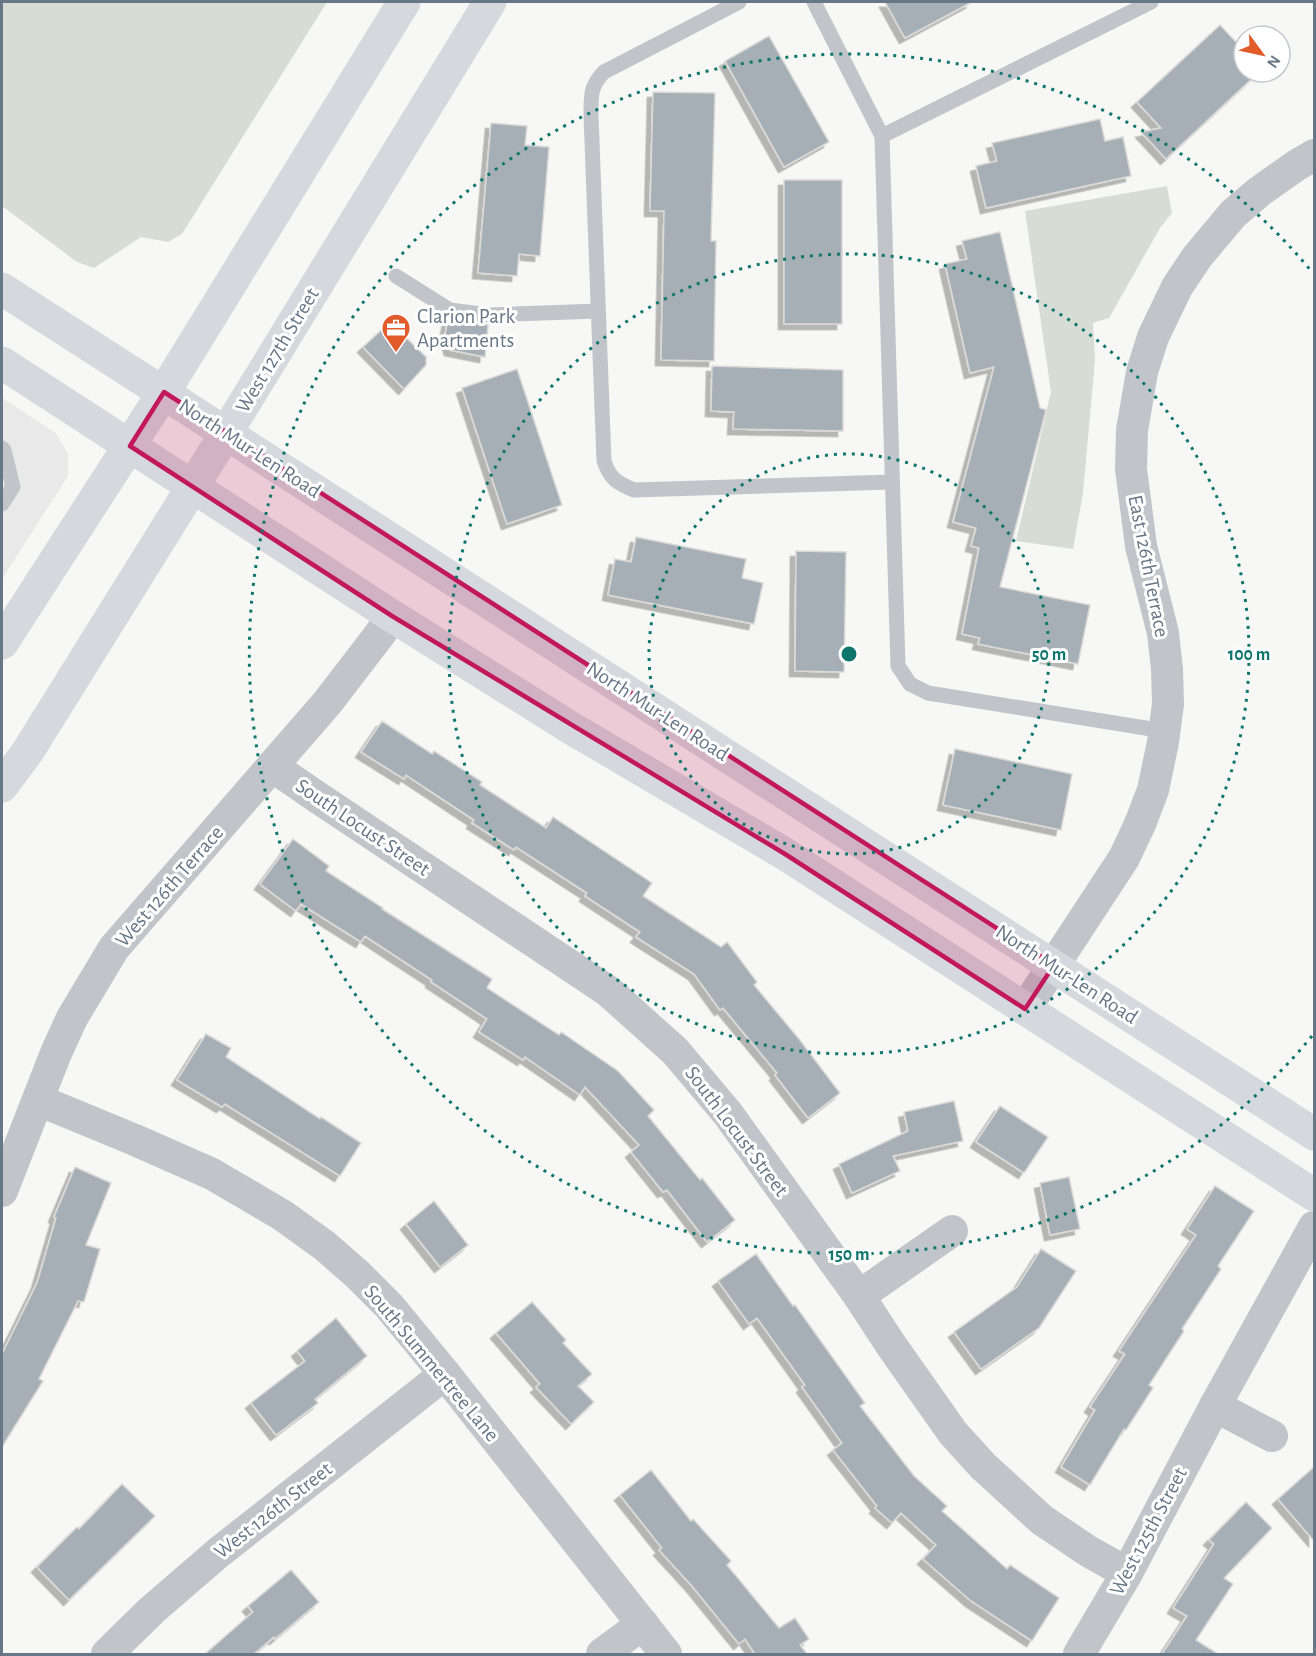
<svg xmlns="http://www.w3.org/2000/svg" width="1316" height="1656" font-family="'Alegreya Sans',sans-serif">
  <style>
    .built { fill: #e8e9e8 }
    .green { fill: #d7dcd4 }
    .building { fill: #a7afb6; stroke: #d9d9d7; stroke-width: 1.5; filter: url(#shadow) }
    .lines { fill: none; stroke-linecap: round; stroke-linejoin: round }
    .service { stroke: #c1c5c9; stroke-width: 15 }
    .minor { stroke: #c1c5c9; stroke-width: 32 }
    .secondary { stroke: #d5d9dd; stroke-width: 33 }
    .marked { fill: #c2185b; fill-opacity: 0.2; stroke: #c2185b; stroke-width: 4.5; stroke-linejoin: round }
    .ring { fill: none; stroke: #0f766e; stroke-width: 3; stroke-dasharray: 3 6 }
    .labels { text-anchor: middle; stroke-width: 6; stroke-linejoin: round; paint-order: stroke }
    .poi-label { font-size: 21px; fill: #677786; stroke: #fff; text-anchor: start }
    .street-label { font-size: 21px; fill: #677786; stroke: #fff }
    .centre { fill: #0f766e; stroke: #fff; stroke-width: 3 }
    .ring-label { font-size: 18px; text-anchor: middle; font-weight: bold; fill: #0f766e; stroke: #fff; stroke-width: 6; stroke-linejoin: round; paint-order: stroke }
  </style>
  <defs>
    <filter id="shadow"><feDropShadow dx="-5.5" dy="5.5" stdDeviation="0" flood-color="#0004"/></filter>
  </defs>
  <rect width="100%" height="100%" fill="#f7f8f5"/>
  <path class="built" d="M2,398L56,433L68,454V476L2,579Z"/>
  <g class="green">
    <path d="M2,2H327L182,234L168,242L141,237L94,268L77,262L2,206Z"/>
    <path d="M1167,186L1172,213L1160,228L1109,318L1093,323L1095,360L1083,493L1073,549L1016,541L1051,392L1025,211Z"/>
  </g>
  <g class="building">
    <path d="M885,2H972L905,38Z"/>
    <path d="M1220,25L1236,42L1249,31L1254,36H1244V72H1259L1166,159L1141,132L1161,128L1137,102Z"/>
    <path d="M769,36L829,142L784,167L725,61Z"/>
    <path d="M653,92L715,93L711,241H716L714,361L661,360L664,211H650Z"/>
    <path d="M1100,119L1105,141L1123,137L1131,176L986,208L976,166L997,161L992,143Z"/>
    <path d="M491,123L527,126L525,145L549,147L540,256L519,254L517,276L478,273Z"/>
    <rect x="784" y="180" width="58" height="144"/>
    <path d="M1000,232L1040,408L1046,410L1000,587L1090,605L1078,664L978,644L980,638L962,634L979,548L971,546L976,528L953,522L994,367L970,373L945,264L967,259L962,241Z"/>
    <path d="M448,319L488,325L485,357L450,350L445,335Z"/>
    <path d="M390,322L426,357V365L404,389L363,347Z"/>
    <path d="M712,366L843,370V431L733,429L734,412L711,411Z"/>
    <path d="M517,369L562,505L507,524L462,388Z"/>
    <path d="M636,537L746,559L742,578L763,583L754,624L608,595L615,559L631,562Z"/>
    <path d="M796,551L846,552L844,672L795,671Z"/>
    <path d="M382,721L432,754L434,751L482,782L480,785L546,828L553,817L652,883L643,896L721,947L727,942L757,982L754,985L799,1039L840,1093L808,1118L775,1075L777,1073L723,1008L720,1010L694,974L636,937L640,932L585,896L587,893L516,847L514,850L472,823L474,820L406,775L404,779L361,752Z"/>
    <path d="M955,749L1072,774L1061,830L943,805Z"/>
    <path d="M293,839L329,866L326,871L383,908L382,909L492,979L487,988L559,1035L561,1032L618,1071L654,1110L648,1116L700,1180L702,1178L735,1220L707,1242L667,1190L663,1192L631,1152L639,1145L585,1087L580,1095L525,1057L523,1060L479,1032L487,1019L431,982L432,980L365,936L361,942L301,904L296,911L260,884Z"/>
    <path d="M206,1034L231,1048L226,1057L320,1119L321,1117L361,1143L340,1176L225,1104L222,1107L177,1080Z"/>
    <path d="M954,1101L963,1141L893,1156L900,1171L852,1193L839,1164L908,1131L904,1112Z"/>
    <path d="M1000,1106L1048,1137L1024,1173L976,1142Z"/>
    <path d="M75,1167L111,1183L86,1245L100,1249L84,1302L78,1301L39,1379L43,1381L2,1447V1354L37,1283L56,1218L54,1217Z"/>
    <path d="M1069,1177L1080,1229L1050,1235L1040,1183Z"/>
    <path d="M1215,1186L1254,1211L1218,1266L1221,1269L1182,1329L1184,1331L1149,1385L1153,1388L1126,1430L1124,1429L1090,1485L1061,1467L1095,1410L1090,1407L1125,1354L1119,1351L1196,1235L1187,1229Z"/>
    <path d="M434,1201L468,1245L440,1267L406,1224Z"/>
    <path d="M1041,1249L1076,1271L1039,1328L981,1369L954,1332L1017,1287Z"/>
    <path d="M756,1254L793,1306L795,1305L865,1403L860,1406L914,1476L947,1506L942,1511L1007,1569L1010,1565L1059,1598L1032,1641L971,1601L923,1559L936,1545L901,1513L892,1523L875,1508L877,1506L833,1450L842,1443L802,1387L805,1385L757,1318L749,1324L718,1281Z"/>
    <path d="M532,1302L566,1340L563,1343L592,1374L578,1386L594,1402L571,1424L536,1387L540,1384L496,1333Z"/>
    <path d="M336,1318L367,1356L315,1399L318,1403L276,1435L251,1403L305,1361L297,1351Z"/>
    <path d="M1314,1467V1541L1278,1499Z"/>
    <path d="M651,1470L691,1521L693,1519L731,1561L727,1565L779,1628L795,1618L809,1639L800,1645L807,1654H755L745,1639L739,1644L692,1586L659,1550L662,1548L620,1495Z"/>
    <path d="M122,1484L155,1516L69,1600L37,1567L77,1527L79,1529Z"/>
    <path d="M1246,1502L1272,1528L1224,1578L1233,1584L1196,1640L1218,1654H1162L1187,1616L1173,1608L1214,1544L1209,1540Z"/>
    <path d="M291,1570L319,1602L275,1639L274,1637L254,1654H205L253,1612L248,1606Z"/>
  </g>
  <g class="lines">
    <g class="service">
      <path d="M739,2L604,72C590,86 591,96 591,115L604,461C610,479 617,483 634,490L892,482"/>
      <path d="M814,2L882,136L898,666L910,684L928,693L1164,731"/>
      <path d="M882,136L1151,2"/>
      <path d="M396,276L450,310L489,315L598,311"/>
      <path d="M2,448L4,450L13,487L2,504"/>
    </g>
    <g class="minor">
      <path d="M272,766L317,797L608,991L675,1051L728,1114L859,1296L891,1345L953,1433L983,1466L1042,1520L1088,1551L1127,1573"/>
      <path d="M1025,1009L1124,858L1140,824L1153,790L1163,742L1168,704L1167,669L1163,633L1141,546L1131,469L1132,430L1142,372L1153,337L1177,287L1197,257L1233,214L1260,191L1297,165L1314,155"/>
      <path d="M38,1100L135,1140L212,1174L282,1215L325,1246L357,1274L389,1306L445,1374L666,1654"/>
      <path d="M2,1191L56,1053L72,1018L114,948L327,703L380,634L392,616"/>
      <path d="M859,1296L952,1231"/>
      <path d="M1215,1406L1272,1436"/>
      <path d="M107,1654L152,1610L218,1553L445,1374"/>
      <path d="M602,1654L643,1624"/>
      <path d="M1079,1654L1127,1573L1215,1406L1314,1227"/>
    </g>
    <g class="secondary">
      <path d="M2,289L1314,1134"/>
      <path d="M2,363L392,616L571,728L785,854L1314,1195"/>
      <path d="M2,643L164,392L404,2"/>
      <path d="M2,786L28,751L226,433L490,2"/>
    </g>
  </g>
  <path class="marked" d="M164,392L1054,965L1025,1009L785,854L392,616L130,446Z"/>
  <g class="ring">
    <circle cx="849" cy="654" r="200"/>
    <circle cx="849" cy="654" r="400"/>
    <path d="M1312 1036A600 600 0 1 1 1312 272"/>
  </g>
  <defs>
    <g id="office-pin" transform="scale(1.5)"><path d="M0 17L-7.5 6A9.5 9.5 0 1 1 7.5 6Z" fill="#e25b2a" stroke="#fff"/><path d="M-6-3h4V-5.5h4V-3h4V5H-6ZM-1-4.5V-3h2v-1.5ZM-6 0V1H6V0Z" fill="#fff"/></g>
  </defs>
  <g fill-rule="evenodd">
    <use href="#office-pin" x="396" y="328"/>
  </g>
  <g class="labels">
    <g class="poi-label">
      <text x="417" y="323">Clarion Park<tspan x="417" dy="24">Apartments</tspan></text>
    </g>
    <g class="street-label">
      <text transform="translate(277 350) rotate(-59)" y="7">West 127th Street</text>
      <text transform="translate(250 448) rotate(33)" y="7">North Mur-Len Road</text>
      <text transform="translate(1149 566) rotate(79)" y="7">East 126th Terrace</text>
      <text transform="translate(658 711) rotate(33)" y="7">North Mur-Len Road</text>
      <text transform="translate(363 827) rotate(34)" y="7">South Locust Street</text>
      <text transform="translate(169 886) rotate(-49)" y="7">West 126th Terrace</text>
      <text transform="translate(1067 974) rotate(33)" y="7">North Mur-Len Road</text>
      <text transform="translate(737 1131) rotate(53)" y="7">South Locust Street</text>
      <text transform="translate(432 1363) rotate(50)" y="7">South Summertree Lane</text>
      <text transform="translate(273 1510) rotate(-38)" y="7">West 126th Street</text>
      <text transform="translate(1148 1531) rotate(-62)" y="7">West 125th Street</text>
    </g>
  </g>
  <circle cx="849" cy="654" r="9" class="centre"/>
  <g class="ring-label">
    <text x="1049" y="660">50 m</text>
    <text x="1249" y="660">100 m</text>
    <text x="849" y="1260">150 m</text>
  </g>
  <rect width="1316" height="1656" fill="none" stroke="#677786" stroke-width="6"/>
  <g transform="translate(1262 54) rotate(123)"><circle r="28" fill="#ffffff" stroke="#c2c9cf" stroke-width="1.5"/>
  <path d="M0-4.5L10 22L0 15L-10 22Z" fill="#e25b2a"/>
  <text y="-9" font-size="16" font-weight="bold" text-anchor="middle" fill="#677786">N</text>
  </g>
</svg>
